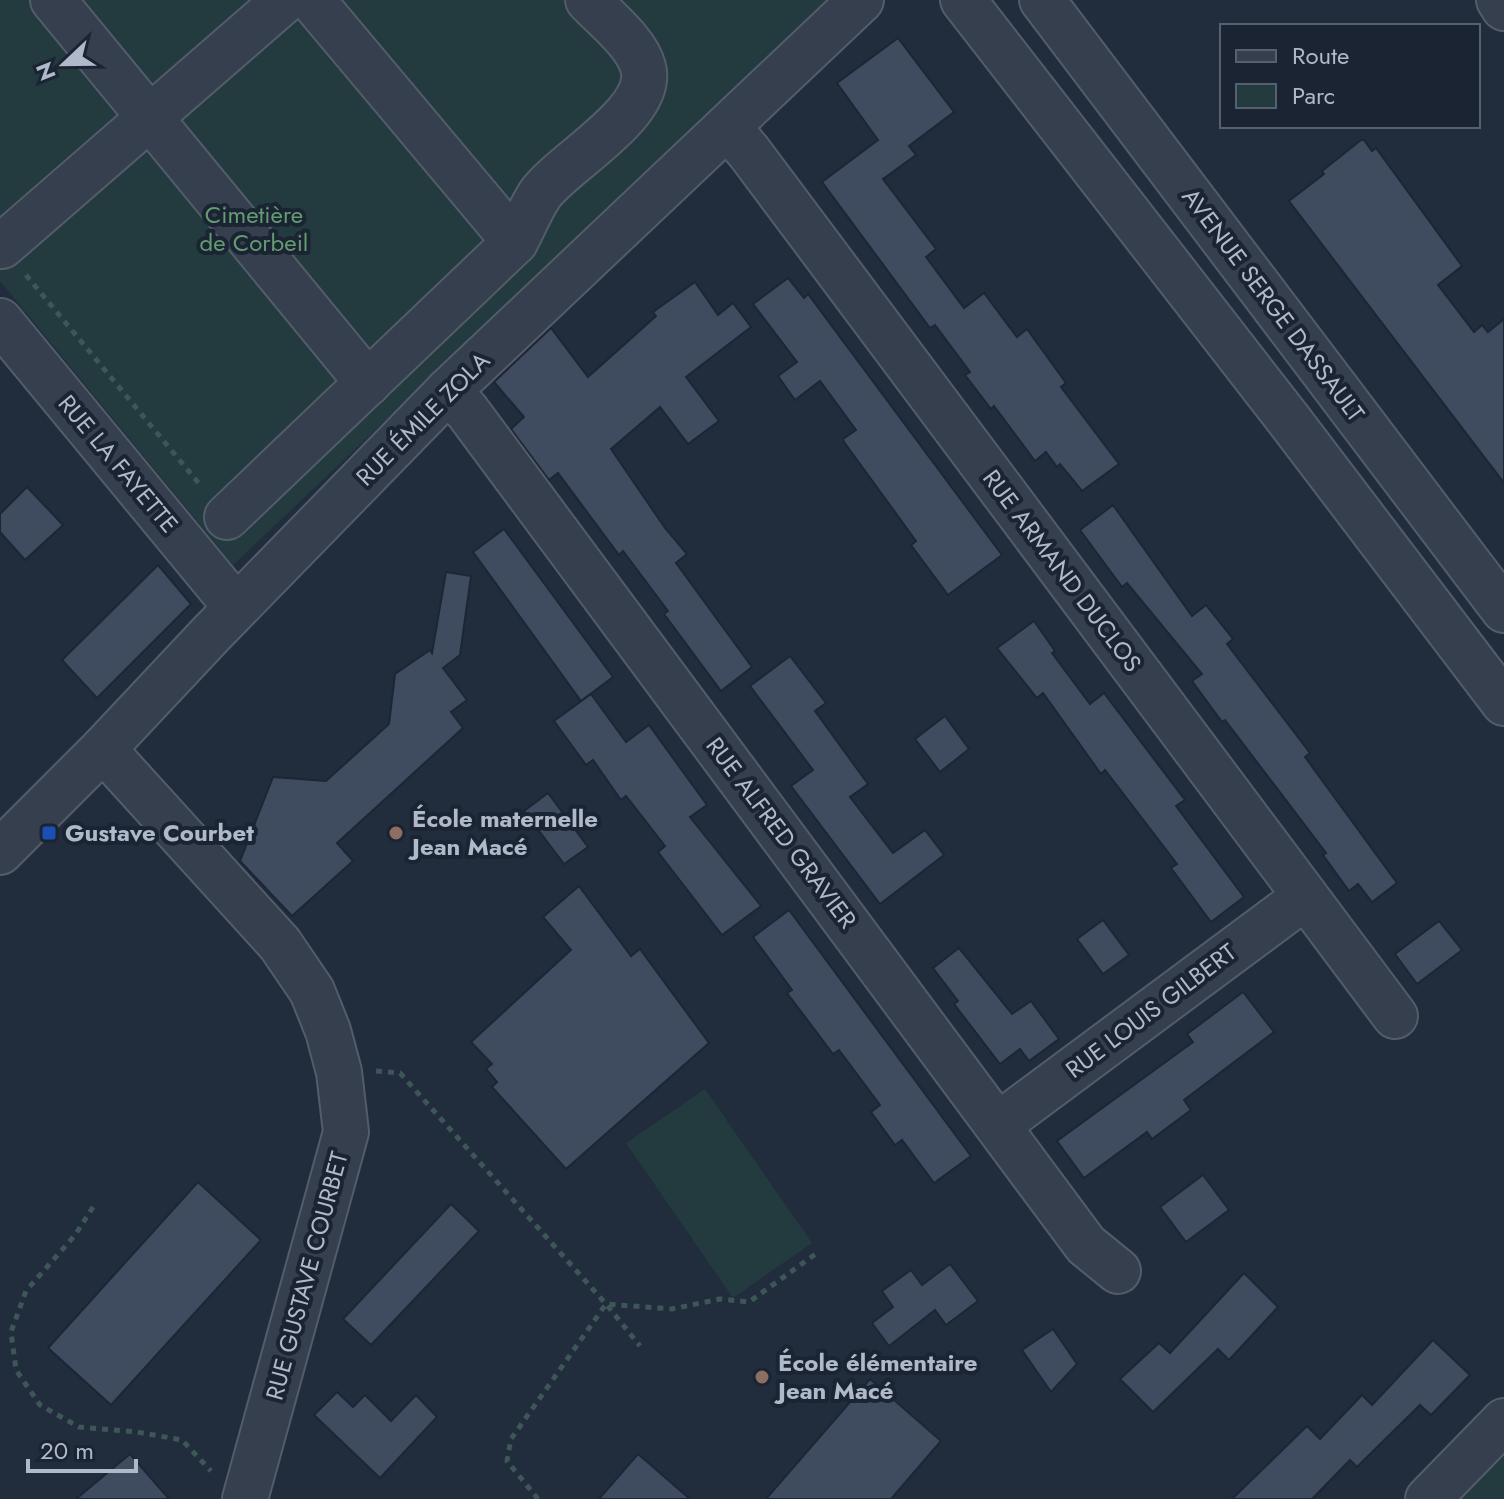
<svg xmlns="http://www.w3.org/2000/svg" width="1504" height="1499" font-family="Jost,sans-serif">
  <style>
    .green { fill: #233a3e }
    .building { fill: #3f4c5f; stroke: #1c2634; stroke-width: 2 }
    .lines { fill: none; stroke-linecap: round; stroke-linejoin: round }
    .minor-casing { stroke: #535c6b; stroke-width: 48 }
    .path { stroke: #3e5658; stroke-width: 5; stroke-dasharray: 6 6; stroke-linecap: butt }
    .minor { stroke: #353f4d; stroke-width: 44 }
    .transit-dot { fill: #1a4fb4; stroke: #1a2432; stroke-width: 3 }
    .education-dot { fill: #8d6e63; stroke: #1a2432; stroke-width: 3 }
    .labels { text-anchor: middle; stroke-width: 8; stroke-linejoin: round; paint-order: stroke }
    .park-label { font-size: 24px; fill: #659b72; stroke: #1a2432 }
    .street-label { font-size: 24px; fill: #b0b9c9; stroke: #1a2432 }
    .poi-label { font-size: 24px; font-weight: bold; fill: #b0b9c9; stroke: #1a2432; text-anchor: start }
  </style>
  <rect width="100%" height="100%" fill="#212d3d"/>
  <g class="green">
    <path d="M0,0H830L233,565L0,281Z"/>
    <path d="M705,1089L812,1243L733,1298L626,1143Z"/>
    <path d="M1504,1451V1499H1453Z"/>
  </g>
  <g class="building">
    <path d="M898,38L954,112L909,146L916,155L883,179L936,249L926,257L964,308L984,293L1017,337L1027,329L1066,383L1061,387L1119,464L1082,491L1060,464L1057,467L1046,452L1035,461L994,406L991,409L965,375L970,372L935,325L930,328L822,182L878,140L837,83Z"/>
    <path d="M1361,140H1364L1372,151L1376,148L1462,266L1438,285L1474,332L1482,325L1488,332L1504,319V483L1289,201L1324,174L1322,171Z"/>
    <path d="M788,278L804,298L808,294L1002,555L948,595L911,545L916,541L844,442L843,439L856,430L820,381L795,400L778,376L797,362L753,304Z"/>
    <path d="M695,282L718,315L733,303L751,327L686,377L719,421L688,444L660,407L611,449L665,528L687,554L676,563L752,667L721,691L664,614L668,611L623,551L619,555L558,473L549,480L511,429L524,417L494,382L551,328L588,377L656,316L653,312Z"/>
    <path d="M27,487L63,525L25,560L0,532V514Z"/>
    <path d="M1113,505L1192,616L1206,605L1233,639L1227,644L1310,753L1305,757L1397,883L1372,902L1358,884L1349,891L1323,855L1326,853L1225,720L1222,722L1192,681L1202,674L1127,583L1122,587L1080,530Z"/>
    <path d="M504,529L613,677L581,701L473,552Z"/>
    <path d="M158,565L191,604L97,698L62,660Z"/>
    <path d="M446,572L471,576L460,655L443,668L467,700L451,712L463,728L337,843L353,861L292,916L240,861L273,777L326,781L389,724L395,674L430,650L432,653Z"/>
    <path d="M1034,621L1055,651L1052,653L1090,704L1104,693L1185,800L1176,806L1244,897L1211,922L1171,868L1177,864L1105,770L1101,774L1043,693L1037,698L997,648Z"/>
    <path d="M790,656L826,703L815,711L868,784L850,797L893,853L925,830L944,855L880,904L791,786L813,770L750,686Z"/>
    <path d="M591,694L626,742L649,725L707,805L690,817L761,906L722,935L658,852L665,846L626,796L621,800L593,760L586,765L554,721Z"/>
    <path d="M945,716L969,749L940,772L915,739Z"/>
    <path d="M548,793L588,847L564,864L524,811Z"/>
    <path d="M579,886L631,956L640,949L709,1043L566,1169L492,1087L497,1082L486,1069L492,1064L471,1042L571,950L543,917Z"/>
    <path d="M789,910L971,1156L934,1183L902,1140L895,1145L871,1112L880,1105L839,1050L833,1054L787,993L792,990L753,937Z"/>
    <path d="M1103,920L1129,955L1103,974L1077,939Z"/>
    <path d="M1439,921L1462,950L1417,984L1395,954Z"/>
    <path d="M959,948L1012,1014L1031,1001L1059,1039L1029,1061L1020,1049L1000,1064L954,1004L958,1001L933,968Z"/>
    <path d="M1243,992L1274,1032L1184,1100L1191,1110L1152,1139L1147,1132L1084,1178L1057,1141L1193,1042L1187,1034Z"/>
    <path d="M1203,1175L1229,1210L1186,1242L1160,1207Z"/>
    <path d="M198,1182L261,1240L111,1405L48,1348Z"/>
    <path d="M451,1204L479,1231L371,1345L343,1319Z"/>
    <path d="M950,1264L978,1301L946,1325L935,1310L889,1346L872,1323L893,1307L882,1291L911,1270L922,1285Z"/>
    <path d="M1244,1273L1278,1307L1229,1360L1218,1349L1153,1412L1120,1379L1159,1343L1170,1353Z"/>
    <path d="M1053,1329L1077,1364L1051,1392L1022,1350Z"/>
    <path d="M1433,1340L1470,1375L1431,1415L1420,1405L1357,1467L1350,1460L1312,1499H1232L1307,1426L1320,1439L1362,1395L1372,1405Z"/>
    <path d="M870,1379L941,1441L891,1499H766Z"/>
    <path d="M337,1392L353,1407L365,1395L391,1421L416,1395L437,1417L380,1478L314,1415Z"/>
    <path d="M130,1454L169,1499H76Z"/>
    <path d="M638,1454L690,1499H599Z"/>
  </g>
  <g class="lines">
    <g class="minor-casing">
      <g id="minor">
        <path d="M53,0L368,383"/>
        <path d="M312,0L515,242"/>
        <path d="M963,0L1289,420L1504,703"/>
        <path d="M1042,0L1504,610"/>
        <path d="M1499,0L1504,8"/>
        <path d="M728,127L749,152L1395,1016"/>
        <path d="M2,246L285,0"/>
        <path d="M0,321L236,607"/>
        <path d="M448,391L467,411L1086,1245L1118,1271"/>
        <path d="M227,517L515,242C524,226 531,207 541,193C565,161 656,112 643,67C636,42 606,19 588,0"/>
        <path d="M103,749L280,944L312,991L328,1031L339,1072L346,1132L245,1499"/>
        <path d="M0,852L103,749L211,634L448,391L861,0"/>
        <path d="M998,1125L1305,897"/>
        <path d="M1428,1499L1504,1421"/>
      </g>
    </g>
    <g class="path">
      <path d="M26,275L201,486"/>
      <path d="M376,1071L400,1073L606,1304L640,1346"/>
      <path d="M93,1207L75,1235L26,1291L11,1332L16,1370L40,1405L79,1427L137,1432L182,1440L211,1471"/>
      <path d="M538,1499L507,1461L511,1439L606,1304L672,1309L720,1299L749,1302L817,1253"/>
    </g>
    <use href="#minor" class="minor"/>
  </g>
  <rect class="transit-dot" x="41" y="825" width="16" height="16" rx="4"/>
  <g class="education-dot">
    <circle cx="396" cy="833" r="8"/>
    <circle cx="762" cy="1377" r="8"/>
  </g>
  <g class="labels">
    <g class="park-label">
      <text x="254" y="223">Cimetière<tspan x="254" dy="28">de Corbeil</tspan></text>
    </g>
    <g class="street-label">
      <text transform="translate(1273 305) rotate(53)" y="8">AVENUE SERGE DASSAULT</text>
      <text transform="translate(423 419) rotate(-45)" y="8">RUE ÉMILE ZOLA</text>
      <text transform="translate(118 464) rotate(50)" y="8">RUE LA FAYETTE</text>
      <text transform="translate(1062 571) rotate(53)" y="8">RUE ARMAND DUCLOS</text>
      <text transform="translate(781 833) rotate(53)" y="8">RUE ALFRED GRAVIER</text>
      <text transform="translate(1151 1011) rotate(-37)" y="8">RUE LOUIS GILBERT</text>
      <text transform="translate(307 1276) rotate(-75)" y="8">RUE GUSTAVE COURBET</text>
    </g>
    <g class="poi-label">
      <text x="412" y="827">École maternelle<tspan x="412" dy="28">Jean Macé</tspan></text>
      <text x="65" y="841">Gustave Courbet</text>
      <text x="778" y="1371">École élémentaire<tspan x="778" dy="28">Jean Macé</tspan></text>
    </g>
  </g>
  <rect x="1220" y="24" width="260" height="104" fill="#1a2432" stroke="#56606e" stroke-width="2"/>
  <rect x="1236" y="50" width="40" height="12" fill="#353f4d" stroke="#56606e" stroke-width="2"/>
  <text x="1292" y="64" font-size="24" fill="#b0b9c9">Route</text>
  <rect x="1236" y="84" width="40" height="24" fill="#233a3e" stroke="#56606e" stroke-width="2"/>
  <text x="1292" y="104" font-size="24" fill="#b0b9c9">Parc</text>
  <g transform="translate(64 64) rotate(248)" stroke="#1a2432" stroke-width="6" paint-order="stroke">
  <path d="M0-6L14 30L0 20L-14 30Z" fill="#b0b9c9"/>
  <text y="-12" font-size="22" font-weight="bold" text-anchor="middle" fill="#b0b9c9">N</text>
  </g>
  <path d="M28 1459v12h108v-12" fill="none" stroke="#b0b9c9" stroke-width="4"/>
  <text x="40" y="1459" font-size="24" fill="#b0b9c9" stroke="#1a2432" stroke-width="6" paint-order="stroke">20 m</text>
</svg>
